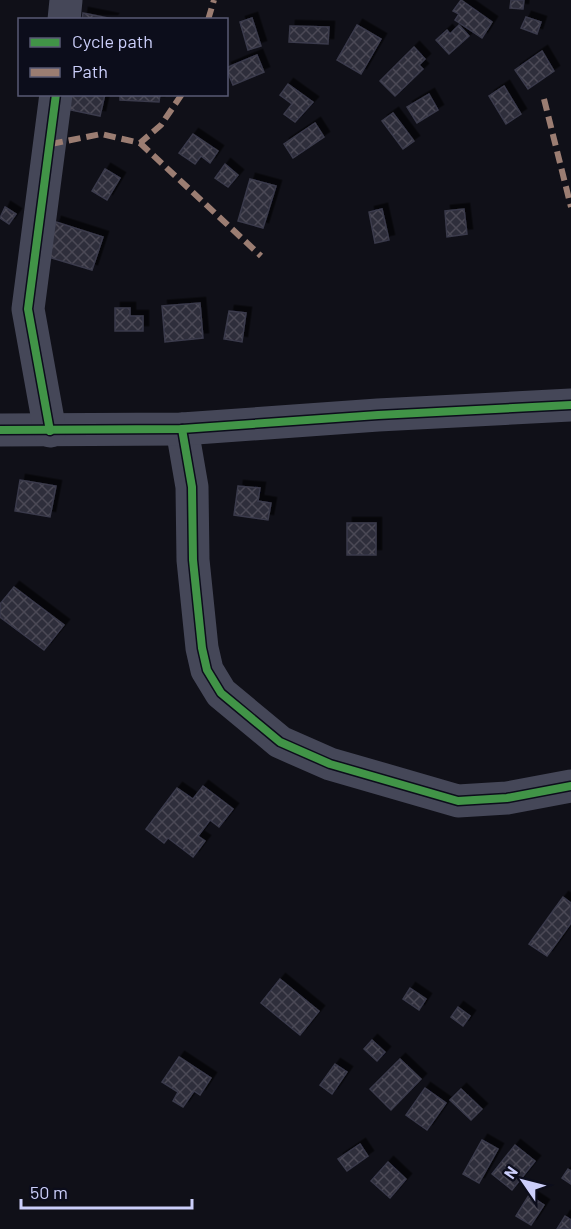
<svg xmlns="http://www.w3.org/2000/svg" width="571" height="1229" font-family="Barlow,sans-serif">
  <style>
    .building { fill: url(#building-cross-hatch); stroke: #3a3a4b; stroke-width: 1.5; filter: url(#shadow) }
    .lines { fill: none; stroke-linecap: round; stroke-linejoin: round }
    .minor { stroke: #454758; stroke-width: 33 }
    .quiet { stroke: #9b7d72; stroke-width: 6; stroke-dasharray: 12 6; stroke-linecap: butt }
    .cycleway-casing { stroke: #0c0d1b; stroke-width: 11 }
    .cycleway { stroke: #419447; stroke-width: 8 }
  </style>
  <defs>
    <pattern id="building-cross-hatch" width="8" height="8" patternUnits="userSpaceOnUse" patternTransform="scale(1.5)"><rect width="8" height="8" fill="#2e2d3a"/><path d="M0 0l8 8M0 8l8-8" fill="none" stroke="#4b4a57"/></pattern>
    <filter id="shadow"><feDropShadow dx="5.5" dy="-5.5" stdDeviation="0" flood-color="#0009"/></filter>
  </defs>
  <rect width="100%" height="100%" fill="#101018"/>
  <g class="building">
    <path d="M461,0L492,22L482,38L455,20L459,14L453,11Z"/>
    <path d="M511,0H524L523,9L510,8Z"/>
    <path d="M83,13L113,19L112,20H82Z"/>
    <path d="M526,17L541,22L537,34L521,28Z"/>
    <path d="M252,18L261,46L248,50L240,22Z"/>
    <path d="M357,25L381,39L361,74L337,60Z"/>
    <path d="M459,25L469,36L449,54L436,40L447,30L450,34Z"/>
    <path d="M290,26L329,27L328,44L289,42Z"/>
    <path d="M414,47L425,59L419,65L423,69L395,96L380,81Z"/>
    <path d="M542,51L554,71L528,89L515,70Z"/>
    <path d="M257,55L264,72L233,85L226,68Z"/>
    <path d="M288,84L313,102L295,122L284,114L292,104L280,95Z"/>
    <path d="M504,86L521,114L506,124L489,96Z"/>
    <path d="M70,94H105L100,116L66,109Z"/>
    <path d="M120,94H160L159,102L120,100Z"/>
    <path d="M429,94L438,110L417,123L407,107Z"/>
    <path d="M393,113L414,141L403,149L382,121Z"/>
    <path d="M315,123L324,137L293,158L284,144Z"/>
    <path d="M193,134L218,151L210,163L201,156L195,164L179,153Z"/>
    <path d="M225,164L238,175L228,187L215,178Z"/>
    <path d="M105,169L120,178L107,200L92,191Z"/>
    <path d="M250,179L276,186L263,228L238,221Z"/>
    <path d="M5,207L16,214L9,224L0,218Z"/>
    <path d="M382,209L389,240L375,243L369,212Z"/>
    <path d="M464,209L467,234L447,237L445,211Z"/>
    <path d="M56,222L103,237L92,270L45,256Z"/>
    <path d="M200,303L203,338L165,342L162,306Z"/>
    <path d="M115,308H130V316H143V331H115Z"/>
    <path d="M229,311L246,313L242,342L224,339Z"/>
    <path d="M20,480L56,486L50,517L15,511Z"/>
    <path d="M238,486L260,488L258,501L271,503L268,520L234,515Z"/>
    <rect x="347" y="523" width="29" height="32"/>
    <path d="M14,587L64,625L44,650L0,617V604Z"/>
    <path d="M203,786L233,809L219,827L210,820L198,836L205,841L193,857L168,838L164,843L146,829L177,788L193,799Z"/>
    <path d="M563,897L571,903V923L547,956L529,944Z"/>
    <path d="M280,979L319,1011L300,1035L261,1003Z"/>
    <path d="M410,988L426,999L419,1010L403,999Z"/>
    <path d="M458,1007L470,1016L463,1026L451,1017Z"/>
    <path d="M372,1040L385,1052L377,1061L364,1049Z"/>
    <path d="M179,1057L211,1078L200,1095L194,1091L183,1107L173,1101L178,1092L162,1082Z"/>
    <path d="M400,1059L421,1079L391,1110L370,1089Z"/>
    <path d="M335,1064L347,1072L332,1094L320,1085Z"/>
    <path d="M425,1088L446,1103L427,1130L406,1115Z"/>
    <path d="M461,1089L482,1109L471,1120L450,1100Z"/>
    <path d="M482,1140L498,1149L479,1183L463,1174Z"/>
    <path d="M360,1144L368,1156L347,1171L338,1159Z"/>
    <path d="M515,1145L535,1161L512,1190L492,1174Z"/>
    <path d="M388,1162L406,1179L390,1198L371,1181Z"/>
    <path d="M568,1169L571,1171V1184L562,1178Z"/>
    <path d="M529,1195L544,1205L531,1225L516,1216Z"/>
    <path d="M565,1216L571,1220V1229H557Z"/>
  </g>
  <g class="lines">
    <g class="minor">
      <path d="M64,20L66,0"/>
      <path d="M182,429L192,487L193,560L202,648L207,670L221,693L280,742L330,764L458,801L507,798L571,786"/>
      <path d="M0,430L182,429L378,415L571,405"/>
      <path d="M50,431L28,309L56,94"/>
    </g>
    <g class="quiet">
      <path d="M208,20L214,0"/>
      <path d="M544,99L571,207"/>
      <path d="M140,143L261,256"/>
      <path d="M51,144L101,134L140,143L161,125L182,94"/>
    </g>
    <g class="cycleway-casing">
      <g id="cycleway">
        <path d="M182,429L192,487L193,560L202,648L207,670L221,693L280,742L330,764L458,801L507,798L571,786"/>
        <path d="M0,430L182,429L378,415L571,405"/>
        <path d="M50,431L28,309L56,94"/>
      </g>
    </g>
    <use href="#cycleway" class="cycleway"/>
  </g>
  <rect x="18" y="18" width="210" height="78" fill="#0c0d1b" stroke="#585a74" stroke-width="1.5"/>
  <rect x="30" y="38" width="30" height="9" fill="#419447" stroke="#585a74" stroke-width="1.5"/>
  <text x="72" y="48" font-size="18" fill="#cbcefa">Cycle path</text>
  <rect x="30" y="68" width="30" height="9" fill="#9b7d72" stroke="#585a74" stroke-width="1.5"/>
  <text x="72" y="78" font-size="18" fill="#cbcefa">Path</text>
  <g transform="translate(523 1181) rotate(305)" stroke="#0c0d1b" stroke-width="4.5" paint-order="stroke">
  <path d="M0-4.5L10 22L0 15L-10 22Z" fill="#cbcefa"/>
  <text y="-9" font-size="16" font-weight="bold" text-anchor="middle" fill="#cbcefa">N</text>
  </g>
  <path d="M21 1199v9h171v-9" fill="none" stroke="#cbcefa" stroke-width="3"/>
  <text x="30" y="1199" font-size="18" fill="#cbcefa" stroke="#0c0d1b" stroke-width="4.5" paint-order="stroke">50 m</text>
</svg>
